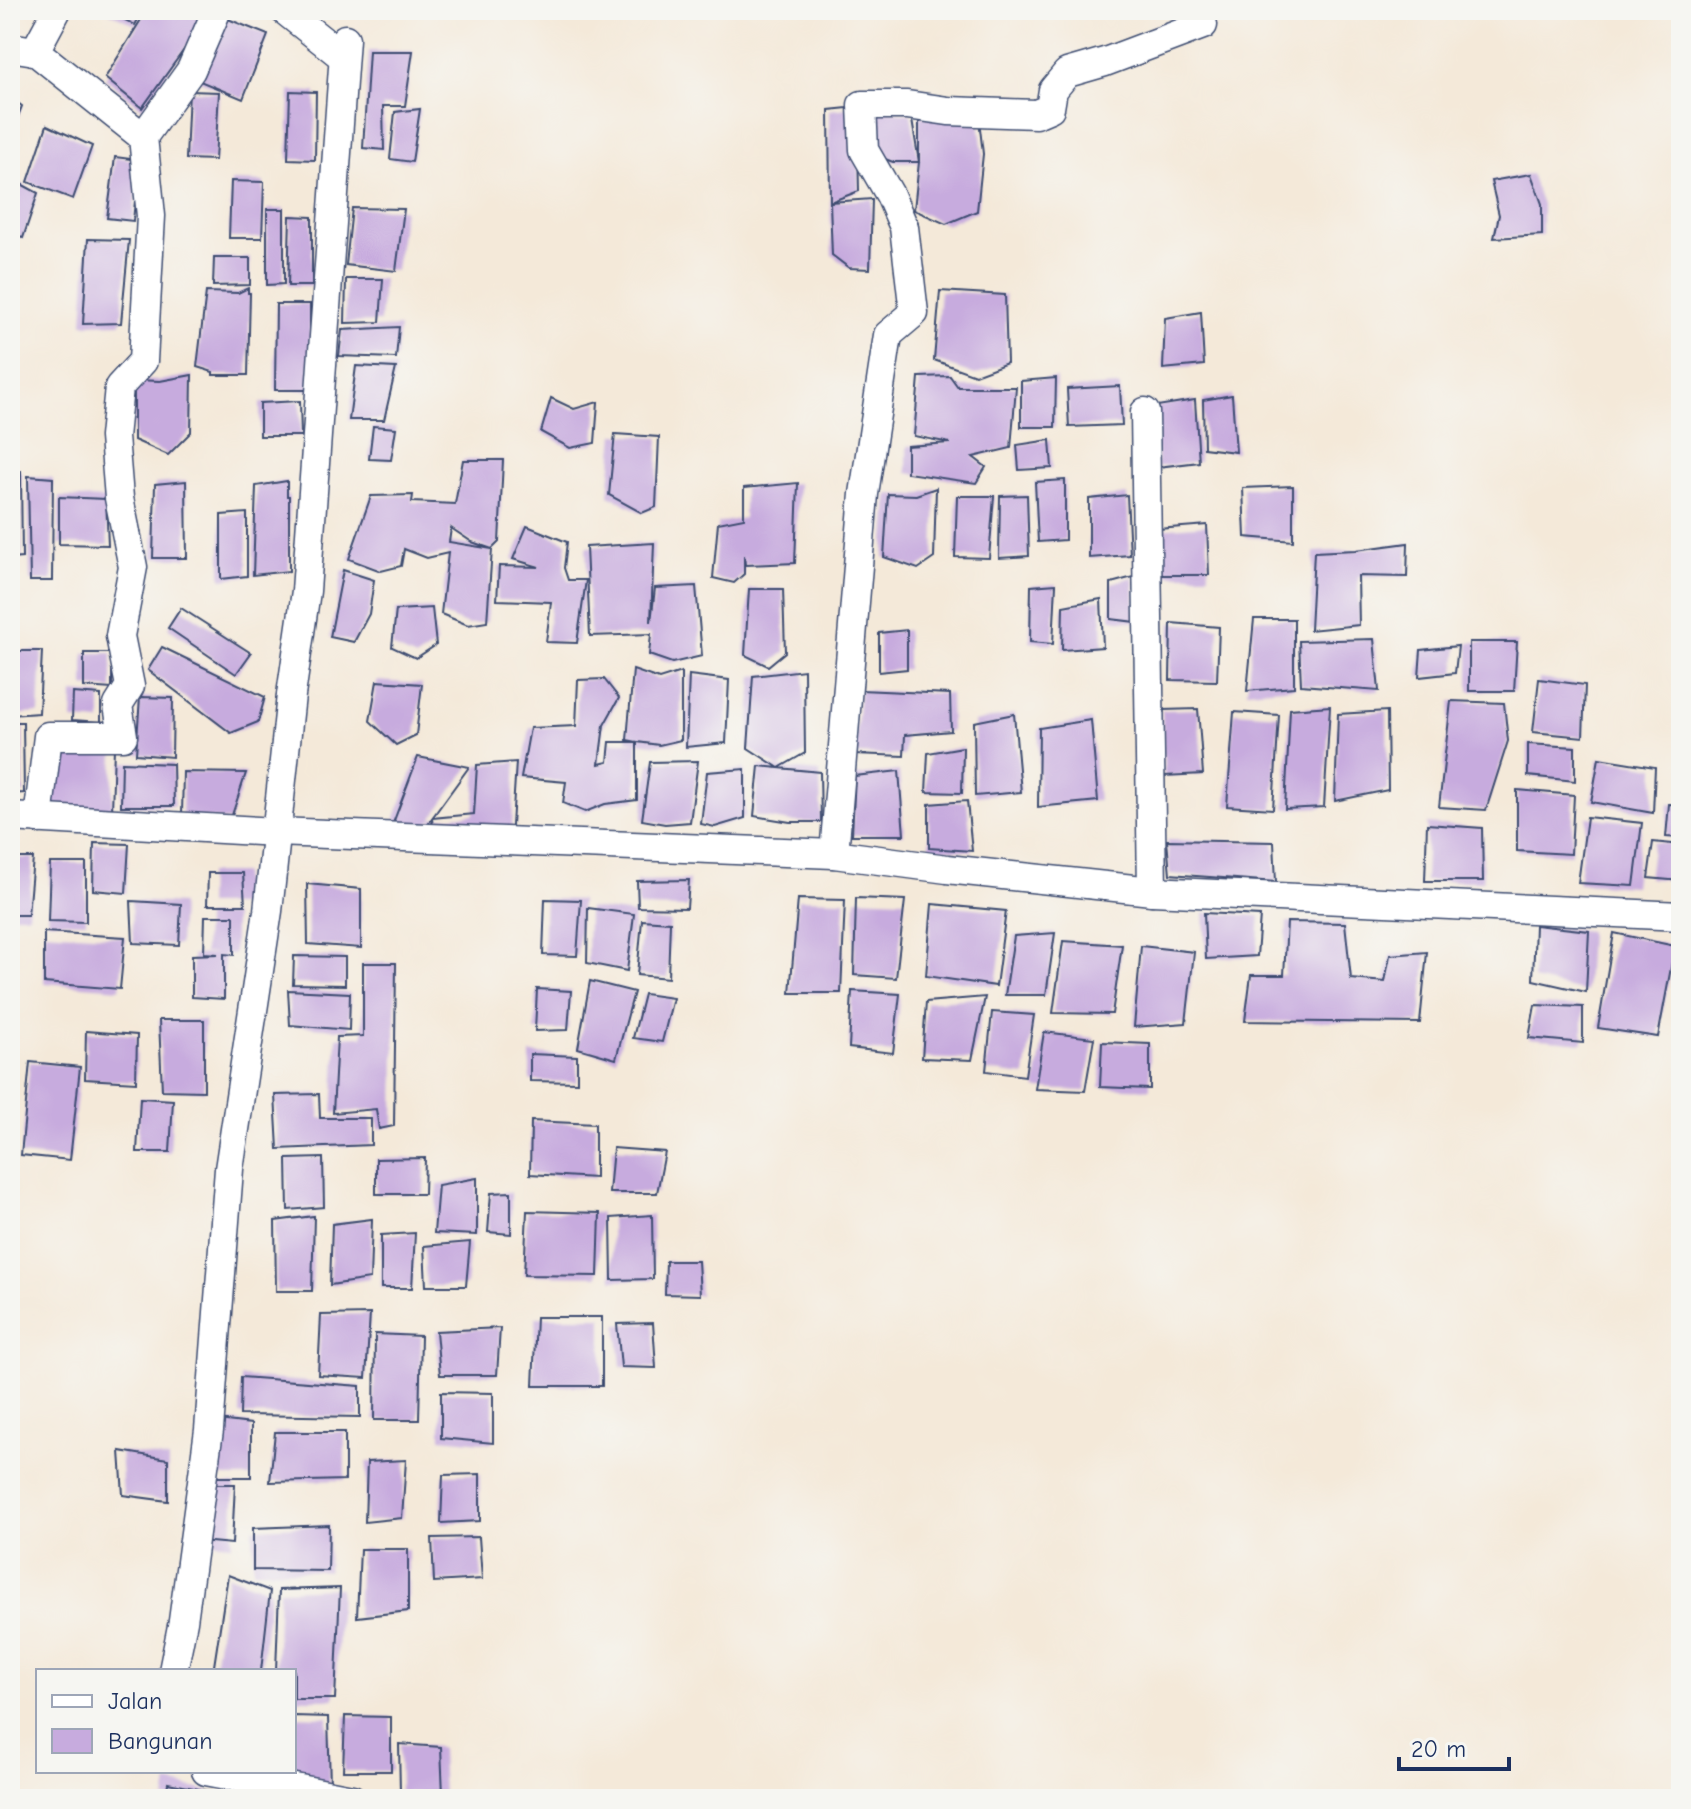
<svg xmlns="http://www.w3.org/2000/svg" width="1691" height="1809" font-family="'Comic Neue',sans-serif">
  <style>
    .building { fill: #c7abde; fill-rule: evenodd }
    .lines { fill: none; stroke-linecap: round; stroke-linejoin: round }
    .street-casing { stroke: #3c4b70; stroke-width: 31 }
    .street { stroke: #fff; stroke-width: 28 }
  </style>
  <rect width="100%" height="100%" fill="#f6f6f2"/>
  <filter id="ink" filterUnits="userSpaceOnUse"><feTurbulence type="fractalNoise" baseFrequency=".0125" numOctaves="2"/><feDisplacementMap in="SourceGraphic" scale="16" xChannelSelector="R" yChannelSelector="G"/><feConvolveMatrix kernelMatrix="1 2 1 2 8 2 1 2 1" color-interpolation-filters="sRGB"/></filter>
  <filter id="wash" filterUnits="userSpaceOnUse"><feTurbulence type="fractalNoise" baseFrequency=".006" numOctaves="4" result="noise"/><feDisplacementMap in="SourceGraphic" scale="32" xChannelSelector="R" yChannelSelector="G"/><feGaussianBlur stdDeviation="1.8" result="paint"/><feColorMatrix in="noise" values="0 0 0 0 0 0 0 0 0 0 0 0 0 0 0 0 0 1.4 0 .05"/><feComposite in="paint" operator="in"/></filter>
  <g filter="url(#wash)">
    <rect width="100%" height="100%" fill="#f4e9d9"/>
    <g id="blocks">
      <g class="building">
        <path d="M105,10H143L135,25Z"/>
        <path d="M147,10H195L206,19L142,108L105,78Z"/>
        <path d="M223,17L268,35L243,99L195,79Z"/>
        <path d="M369,51H413L405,106H383L384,150L363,148Z"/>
        <path d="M189,91L219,92L215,160L186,159Z"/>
        <path d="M290,91L316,92L315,160L288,159Z"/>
        <path d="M10,97L22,106L10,137Z"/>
        <path d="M857,107L859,191L830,202L829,110Z"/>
        <path d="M420,109L412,162L390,159L395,112Z"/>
        <path d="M873,109L911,114L919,162H893L872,154Z"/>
        <path d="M919,116L979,120L983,154L977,211L946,224L914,210L919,162Z"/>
        <path d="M47,125L92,146L73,199L28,182Z"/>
        <path d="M115,157L139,160L133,221L107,218Z"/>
        <path d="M1531,174L1542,204V235L1494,238L1499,215L1491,181Z"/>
        <path d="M10,178L38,193L23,238L10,234Z"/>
        <path d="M231,181L264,182L262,238H229Z"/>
        <path d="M872,199L870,269L849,268L832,255L830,202Z"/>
        <path d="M352,208L404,209L396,271L346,265Z"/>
        <path d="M267,209H284V284L267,285Z"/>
        <path d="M290,216L312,217V286H288Z"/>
        <path d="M88,239L129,240L121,323L83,324Z"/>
        <path d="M214,258H250V285L213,286Z"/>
        <path d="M346,279H383L380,322L345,323Z"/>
        <path d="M248,288V293H250L248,375H213V372L197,367L206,292L238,293Z"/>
        <path d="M940,291L1005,295L1007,363L975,375L934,360Z"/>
        <path d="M276,304H310V390H275Z"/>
        <path d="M1201,312L1204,365L1163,369L1165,318Z"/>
        <path d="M399,327L396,358L339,356L342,330Z"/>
        <path d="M356,366L396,368L384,420H349Z"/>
        <path d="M192,375L191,432L168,455L134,440V380L160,381Z"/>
        <path d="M950,376L958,387H1016L1011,448L973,457L986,467L976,483L907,473V446L950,443L914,436L919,377Z"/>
        <path d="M1056,378L1055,427H1021V381Z"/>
        <path d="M1120,386L1122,425L1069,427L1067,389Z"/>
        <path d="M1232,395L1236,452L1204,448L1203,400Z"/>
        <path d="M551,398L574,409L598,402L595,443L570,448L541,432Z"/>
        <path d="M1195,400L1199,462L1157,467V406Z"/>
        <path d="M300,401L301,436H260V403Z"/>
        <path d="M373,426L396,428L391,460L369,459Z"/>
        <path d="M615,434L659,437L656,507L642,513L609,495Z"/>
        <path d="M1050,440L1052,468L1019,470L1017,445Z"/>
        <path d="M463,460H503L499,542L492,549L487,622L468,625L441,614L448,553L427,558L404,549L401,566L381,571L349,559L371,496L413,495L412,502L455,504ZM451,528L472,542L492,549L449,542Z"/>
        <path d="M21,471L22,558L10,559V472Z"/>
        <path d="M28,476L53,478L52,581H30Z"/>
        <path d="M1065,480V540L1038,542L1035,482Z"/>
        <path d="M186,481L187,558H153L155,484Z"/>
        <path d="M287,481V496H289V571L253,575L256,486Z"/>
        <path d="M798,483L795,563L745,565L744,555V574L734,583L713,578L718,523L744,518V488Z"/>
        <path d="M1293,486V541L1245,537L1243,488Z"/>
        <path d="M936,488L934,558L918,569L884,557L888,494L916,495Z"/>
        <path d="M1027,495L1029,556L999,558L1000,496Z"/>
        <path d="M1127,495L1130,555L1089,558V499Z"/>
        <path d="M957,496H994L989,558L955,557Z"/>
        <path d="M59,497L106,499L108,545L59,544Z"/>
        <path d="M247,513V576L221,579V515Z"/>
        <path d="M1207,525L1209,575H1160L1158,529Z"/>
        <path d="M527,526L567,542L564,568L568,580H586L577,643L546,642L551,602L497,600L499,566L539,567L513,559Z"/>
        <path d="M654,543L651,622L655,588L696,586L702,656L672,663L649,655L651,634L590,636L586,547Z"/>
        <path d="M1408,543L1407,577L1358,576L1359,625L1310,630L1314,552L1356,550Z"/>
        <path d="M343,570L374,580L369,614L354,642L330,637Z"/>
        <path d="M1133,577L1136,622L1111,619V583Z"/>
        <path d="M1056,584L1053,644L1030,642L1031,586Z"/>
        <path d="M749,589H783L785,652L768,666L745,655Z"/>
        <path d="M1101,599L1103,647L1062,650L1063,606Z"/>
        <path d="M181,608L251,653L236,674L168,628Z"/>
        <path d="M432,608L436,645L416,658L392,647L396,610Z"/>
        <path d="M1254,619H1294V687L1247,691Z"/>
        <path d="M1171,623L1219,627L1217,681L1170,680Z"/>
        <path d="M907,630V669L879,672V633Z"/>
        <path d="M1374,639L1379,691L1301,685L1299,641Z"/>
        <path d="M1469,642H1517L1514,691H1469Z"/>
        <path d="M1458,646L1455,673L1419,677L1421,650Z"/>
        <path d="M162,647L265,697L258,722L231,733L148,670Z"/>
        <path d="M10,651H42L39,713L10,715Z"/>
        <path d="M84,653H112V689L84,687Z"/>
        <path d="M633,670L659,679L681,672V740L659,745L637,742V800L605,804L585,812L563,803L566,782L521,778L530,728L576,726L578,680L604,679L619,698L604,725L599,764L608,762L610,742H637L627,740Z"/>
        <path d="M804,670L805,753L779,768L820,772L821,822H790L754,816L759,766L779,768L748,748L753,676Z"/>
        <path d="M689,675L729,680L726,743L686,747Z"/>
        <path d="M1539,679L1585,685L1583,737L1533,732Z"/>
        <path d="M377,681L422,684L416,735L396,745L370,721Z"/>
        <path d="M860,690L950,694L951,731L905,735L904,756L855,754Z"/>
        <path d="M73,693L101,695V722L72,720Z"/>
        <path d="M140,697L173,698L172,757L136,754Z"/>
        <path d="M1451,701L1504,703L1508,741L1486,810L1439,807Z"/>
        <path d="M1330,706L1324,807L1285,809L1290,709Z"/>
        <path d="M1198,709L1203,774L1164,776L1162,710Z"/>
        <path d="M1387,711L1388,790L1335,801L1338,714Z"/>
        <path d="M1234,712L1279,715L1273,809L1227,806Z"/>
        <path d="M1014,714L1021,792L975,796L974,722Z"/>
        <path d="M1091,720L1098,801L1038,807L1039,728Z"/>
        <path d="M10,722H23L24,793L10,794Z"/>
        <path d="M50,737L114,747L112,812L38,819Z"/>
        <path d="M1528,744L1575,747V781L1528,776Z"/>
        <path d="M963,747L962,793L926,792L928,753Z"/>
        <path d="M418,757L469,767L432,818L474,814L477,765L516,762L511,841L434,838L432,818L418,837L392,826Z"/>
        <path d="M1599,758L1655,767L1653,813L1591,802Z"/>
        <path d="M698,761L690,822L665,824L642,820L650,762Z"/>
        <path d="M122,762L173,764L174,806H121Z"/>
        <path d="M745,769V818L715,827L701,824L707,772Z"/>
        <path d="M899,771L904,835H852L855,776Z"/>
        <path d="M183,772L246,773L230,821L182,815Z"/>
        <path d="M1517,790L1574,795L1571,854L1517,851Z"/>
        <path d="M967,801L972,851L929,848V804Z"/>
        <path d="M1669,804L1681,805V838L1666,837Z"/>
        <path d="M1587,817L1642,823L1634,886L1578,883Z"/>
        <path d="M1427,824L1482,828L1483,881H1425Z"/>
        <path d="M1167,840L1274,842L1276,882L1170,874Z"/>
        <path d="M1653,842L1681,845V881L1648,878Z"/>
        <path d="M94,843L129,844L126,893L93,890Z"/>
        <path d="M10,858H33L28,915H10Z"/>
        <path d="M50,863H86V922L48,921Z"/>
        <path d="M208,873H243L245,905H207Z"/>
        <path d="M689,880L687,908L638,907L637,881Z"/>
        <path d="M307,884L361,889V948L308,944Z"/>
        <path d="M856,898L905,900L896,978L854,975Z"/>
        <path d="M545,899L581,900L577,956L543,955Z"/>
        <path d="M798,899L845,900L841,993H790Z"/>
        <path d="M131,901L181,904L179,945L133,943Z"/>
        <path d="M932,904L1006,911L996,986L926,976Z"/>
        <path d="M588,908L634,914L627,971L587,963Z"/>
        <path d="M1204,913L1260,916L1257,956L1206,959Z"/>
        <path d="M205,916H234V955L224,954V999L192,997V955L218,954L204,953Z"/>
        <path d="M642,920L670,922L668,978L637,975Z"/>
        <path d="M1287,922L1345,923L1351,979L1385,982L1390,955L1427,952L1420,1023L1245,1021L1251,975H1284Z"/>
        <path d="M1535,925L1589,931L1586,992L1533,980Z"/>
        <path d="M44,932L125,937L120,989L44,983Z"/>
        <path d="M1055,933L1046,995H1005L1014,936Z"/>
        <path d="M1614,933L1675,946L1658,1037L1598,1028Z"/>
        <path d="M1063,941L1122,945L1112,1014L1053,1013Z"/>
        <path d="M1141,946L1194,952L1186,1023L1134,1027Z"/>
        <path d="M294,956L345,957V985L293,984Z"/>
        <path d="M363,963H396L394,1126L379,1129L376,1109L333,1113L337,1037L363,1036Z"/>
        <path d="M590,981L634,992L616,1059L578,1048Z"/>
        <path d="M537,989L571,991L568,1030L535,1031Z"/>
        <path d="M288,990L350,993L349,1030L290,1025Z"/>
        <path d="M852,991L900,994L893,1053L849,1048Z"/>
        <path d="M644,994L673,998L662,1042L633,1038Z"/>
        <path d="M985,997L972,1060L922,1058L926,1002Z"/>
        <path d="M1535,1005L1583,1007V1043L1529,1038Z"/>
        <path d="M992,1012L1034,1015L1025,1076L986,1071Z"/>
        <path d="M159,1020H204V1091L162,1090Z"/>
        <path d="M86,1031L137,1035L136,1082L85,1079Z"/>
        <path d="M1044,1032L1094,1038L1085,1091L1035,1089Z"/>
        <path d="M1102,1042L1150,1044V1089L1100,1087Z"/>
        <path d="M530,1054L577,1056V1082L530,1081Z"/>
        <path d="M30,1062L80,1067L70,1160L21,1155Z"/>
        <path d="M319,1094L320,1118H371V1145L278,1149L275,1095Z"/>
        <path d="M140,1098L173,1100L170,1152H137Z"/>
        <path d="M531,1121L595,1124V1178L530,1174Z"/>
        <path d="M613,1148L665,1152L657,1193H609Z"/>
        <path d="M323,1158L324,1207L288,1210L287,1159Z"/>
        <path d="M425,1158L424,1194H376V1159Z"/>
        <path d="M477,1178V1235L434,1233L438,1185Z"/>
        <path d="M511,1192V1234L488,1232L491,1193Z"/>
        <path d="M527,1211L600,1213L598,1276L524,1275Z"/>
        <path d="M652,1215L653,1279L612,1280L611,1218Z"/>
        <path d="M314,1216L312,1291H276L275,1221Z"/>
        <path d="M372,1219L370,1279L330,1285L332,1224Z"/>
        <path d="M415,1233L412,1288H381V1235Z"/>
        <path d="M470,1242L466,1286H426L424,1246Z"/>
        <path d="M666,1261H698L700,1295L665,1294Z"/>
        <path d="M370,1314L366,1378L318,1375L321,1315Z"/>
        <path d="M536,1317H602V1386H533Z"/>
        <path d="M653,1323L656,1368L621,1367L617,1324Z"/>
        <path d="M500,1328L497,1375H440L436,1331Z"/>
        <path d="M375,1334L421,1336L419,1420H374Z"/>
        <path d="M241,1377L360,1386V1417L240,1415Z"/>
        <path d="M441,1392L493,1393V1443L441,1438Z"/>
        <path d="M218,1420L251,1424V1477H211Z"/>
        <path d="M275,1432H345V1480L270,1482Z"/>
        <path d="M120,1451L168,1459V1501L123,1495Z"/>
        <path d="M406,1460L402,1518L365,1522L367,1462Z"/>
        <path d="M480,1474V1521L441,1523L443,1475Z"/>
        <path d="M210,1484H235L232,1544L200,1541Z"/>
        <path d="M329,1525L328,1571L253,1570V1528Z"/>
        <path d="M479,1537L482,1579L434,1582L432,1538Z"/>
        <path d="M360,1549H408V1611L357,1617Z"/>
        <path d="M228,1575L270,1591L261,1671H222L214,1666Z"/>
        <path d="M340,1588L335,1699H294V1671H276L279,1590Z"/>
        <path d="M294,1716L328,1717L330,1785L276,1771H294Z"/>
        <path d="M345,1716L391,1717V1771H343Z"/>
        <path d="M399,1744L441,1747L443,1795L400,1792Z"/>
        <path d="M168,1783L209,1791L208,1799H165Z"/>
      </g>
    </g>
  </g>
  <g filter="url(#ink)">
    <use href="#blocks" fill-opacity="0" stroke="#3c4b70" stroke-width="2"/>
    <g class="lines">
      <g class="street-casing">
        <g id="street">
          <path d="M57,10L35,51L143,137"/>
          <path d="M284,10L343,57"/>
          <path d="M10,47L35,51"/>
          <path d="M1145,412L1152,891"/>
          <path d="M10,817L276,832L834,854L947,869L1152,891L1681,916"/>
          <path d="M38,819L48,736H123L118,705L130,686L120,636L133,567L119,498L114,437L119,387L143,361L151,216L143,137L191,70L217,10"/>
          <path d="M834,854L864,494L888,335L914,313L904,227L890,195L864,150L862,105H907L948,111L1036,114L1050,108L1053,90L1067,73L1105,62L1203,25L1198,10"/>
          <path d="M173,1671L183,1621L209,1430L229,1169L268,911L291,695L306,591L345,39"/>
          <path d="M206,1771L352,1799"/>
        </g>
      </g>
      <use href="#street" class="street"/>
    </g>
  </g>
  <rect width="1691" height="1809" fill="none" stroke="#f6f6f2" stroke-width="40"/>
  <rect x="36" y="1669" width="260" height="104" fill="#f6f6f2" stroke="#9ea6b7" stroke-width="2"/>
  <rect x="52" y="1695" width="40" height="12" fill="#ffffff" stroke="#9ea6b7" stroke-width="2"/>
  <text x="108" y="1709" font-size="24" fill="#1b2f5e">Jalan</text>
  <rect x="52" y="1729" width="40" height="24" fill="#c7abde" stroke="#9ea6b7" stroke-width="2"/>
  <text x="108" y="1749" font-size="24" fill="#1b2f5e">Bangunan</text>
  <path d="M1399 1757v12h110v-12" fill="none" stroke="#1b2f5e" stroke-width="4"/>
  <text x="1411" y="1757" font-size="24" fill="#1b2f5e" stroke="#f6f6f2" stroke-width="6" paint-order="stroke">20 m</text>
</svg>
